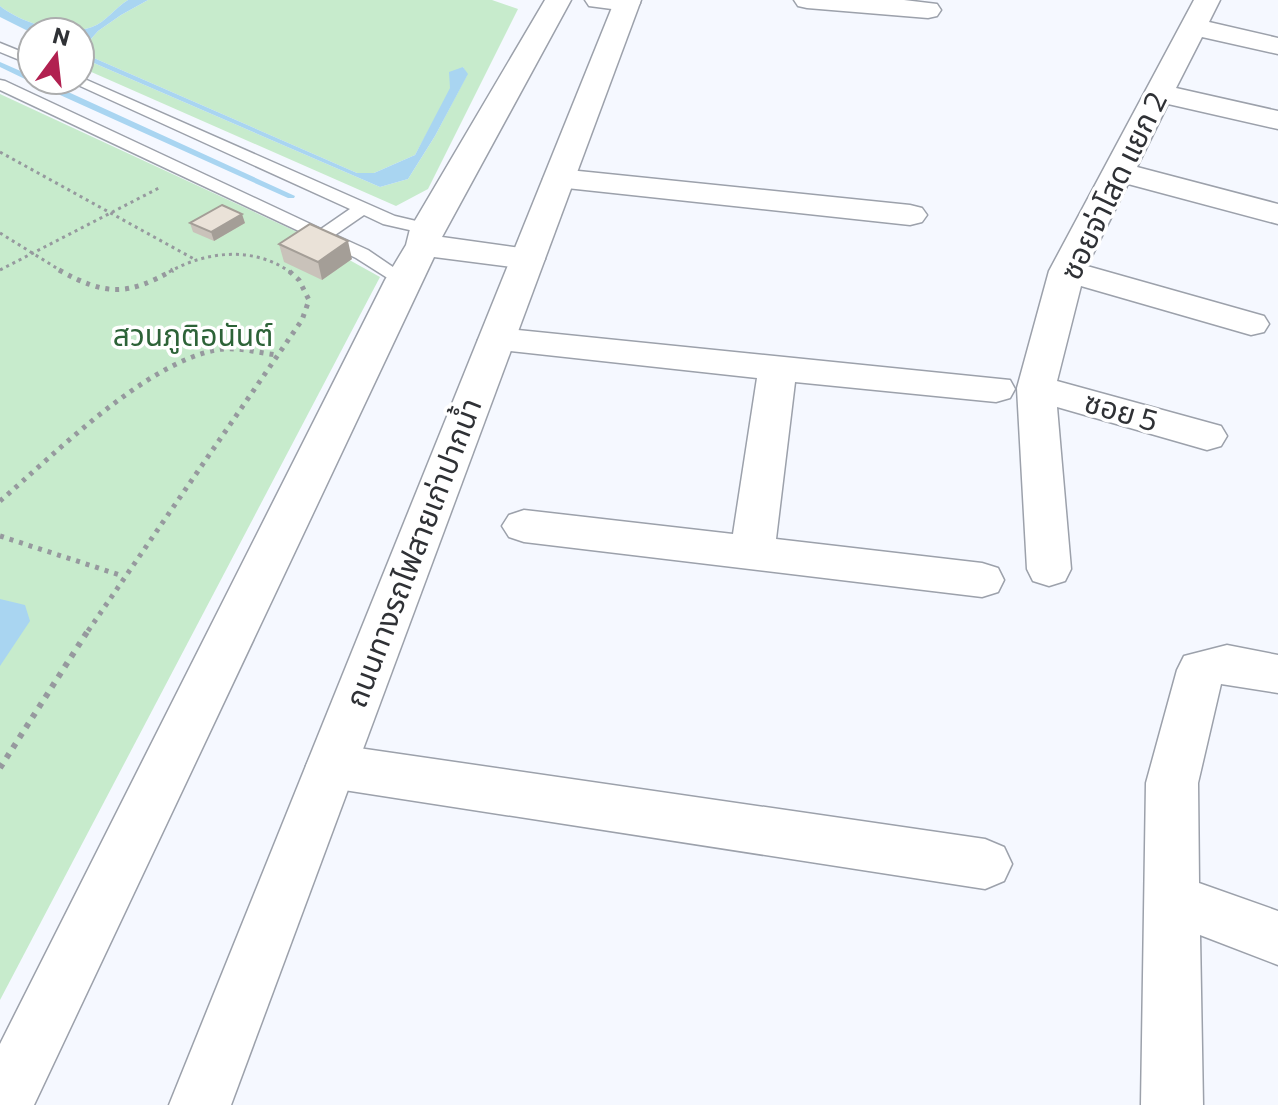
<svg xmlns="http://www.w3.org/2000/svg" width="1278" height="1105" font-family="Commissioner,'Noto Sans Thai',sans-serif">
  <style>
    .green { fill: #c7ebcc }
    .water { fill: #a9d5f1 }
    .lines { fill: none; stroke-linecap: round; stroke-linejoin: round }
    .stream { fill: #a9d5f1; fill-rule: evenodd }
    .service-casing { stroke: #9ca1ab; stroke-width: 3 }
    .minor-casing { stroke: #9ca1ab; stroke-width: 3 }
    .secondary-casing { stroke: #9ca1ab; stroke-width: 3 }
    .path-far2 { stroke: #96999e; stroke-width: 3; stroke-dasharray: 3 4; stroke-linecap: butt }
    .path-far1 { stroke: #96999e; stroke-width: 5; stroke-dasharray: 4 6; stroke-linecap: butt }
    .path { stroke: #96999e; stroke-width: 6; stroke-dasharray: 5 7; stroke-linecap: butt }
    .service { fill: #fff; fill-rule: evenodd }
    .minor { fill: #fff; fill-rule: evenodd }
    .secondary { fill: #fff; fill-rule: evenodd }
    .wall { fill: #c9c2ba }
    .shaded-wall { fill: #a49e97 }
    .building { fill: #eae2d8; stroke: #a49e97; stroke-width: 2 }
    .labels { text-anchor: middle; stroke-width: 7; stroke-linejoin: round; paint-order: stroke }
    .street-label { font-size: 30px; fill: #2f3135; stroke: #fff }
    .park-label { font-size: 30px; fill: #2d6338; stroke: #fff }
  </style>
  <rect width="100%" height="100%" fill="#f5f8ff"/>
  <g class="green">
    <path d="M0,0H128C116,7 106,22 92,27C66,37 21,23 0,6Z"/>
    <path d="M148,0H492L518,9L428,189L396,206L80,67V57L380,187L408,179L435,136L467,75L463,67L415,155L374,173H357L87,55L84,47L98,31L121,15Z"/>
    <path d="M0,94L308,237L380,277L0,1000Z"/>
  </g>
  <g class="water">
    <path d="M128,0H148L121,15L98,31L84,47L87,55L357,173H374L415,155L450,88L449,72L463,67L468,74L435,136L408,179L380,187L80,57V32L32,33L0,17V6C21,23 66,37 92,27C106,22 116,7 128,0Z"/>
    <path d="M0,599L25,605L30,621L0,666Z"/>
  </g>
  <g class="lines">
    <path class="stream" d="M0,62L32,76V80H42L295,196L294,198H288L29,81L0,67Z"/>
    <g class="service-casing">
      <g id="service">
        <path d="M0,43L32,56V65L0,52Z"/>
        <path d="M80,77L395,216L433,225L435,229L427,234L383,224L364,215L335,235L368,250L412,280L403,285L397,284L356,258L0,90V80L5,81L321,229L350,209L67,80H80Z"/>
      </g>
    </g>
    <g class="minor-casing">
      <g id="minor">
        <path d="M545,0H571L442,237L528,249L540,252L545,259L540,266L528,269L434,257L34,1105H0V1044L385,280L406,245L410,229Z"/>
        <path d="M585,0H638L640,3L636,9L627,11L589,6Z"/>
        <path d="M794,0H904L937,4L941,10L937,16L928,18L807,8L798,6Z"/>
        <path d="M1194,0H1220L1209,22L1278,38V54L1202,37L1176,88L1278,111V129L1168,104L1137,167L1278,204V224L1128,184L1087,266L1264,316L1269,324L1264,332L1251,335L1081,286L1057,381L1221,426L1227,436L1221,446L1207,450L1057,407L1071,569L1065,581L1049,586L1033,581L1027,569L1017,388L1049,271Z"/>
        <path d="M559,169L910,205L922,208L927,215L922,222L910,225L548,186L543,179L548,172Z"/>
        <path d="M497,328L1010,380L1015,389L1010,398L996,402L795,382L776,539L982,563L998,568L1004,580L998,592L982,597L524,542L509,537L502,526L509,515L524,510L733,534L757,378L484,348L478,340L484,332Z"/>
        <path d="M1227,645L1278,655V693L1221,684L1198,783L1199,883L1278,911V965L1200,935L1203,1105H1141L1146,783L1177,670L1184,656Z"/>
        <path d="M331,744L985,839L1004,847L1012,864L1004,881L985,889L331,788L313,781L306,766L313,751Z"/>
      </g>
    </g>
    <g class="secondary-casing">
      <path id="secondary" d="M615,0H641L231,1105H169Z"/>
    </g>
    <g class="path-far2">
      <path d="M0,152L194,259"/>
      <path d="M0,233L63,272"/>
      <path d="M0,270L159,188"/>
      <path d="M169,272C206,251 254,246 290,272"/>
    </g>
    <g class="path-far1">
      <path d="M59,270C106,296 127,296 173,270"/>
      <path d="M0,501C56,453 144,364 216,350C236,346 258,353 278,355"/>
      <path d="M0,536L123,576"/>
      <path d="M88,631L302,320L309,300L299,280L288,270"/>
    </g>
    <path class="path" d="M0,768L89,629"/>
    <use href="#service" class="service"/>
    <use href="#minor" class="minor"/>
    <use href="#secondary" class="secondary"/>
  </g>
  <g class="wall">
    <path d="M190,223H245L214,241L193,232Z"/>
    <path d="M279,244L352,259L322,280L284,262Z"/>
  </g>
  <g class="shaded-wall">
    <path d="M242,214L245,223L214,241L211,232Z"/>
    <path d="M348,241L352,259L322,280L318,262Z"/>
  </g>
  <g class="building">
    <path d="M222,205L242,214L211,232L190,223Z"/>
    <path d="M310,224L348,241L318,262L279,244Z"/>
  </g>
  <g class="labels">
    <g class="street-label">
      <text transform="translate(1114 186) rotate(-64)" y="10">ซอยจ่าโสด แยก 2</text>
      <text transform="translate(1121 412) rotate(16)" y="10">ซอย 5</text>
      <text transform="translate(414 553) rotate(-69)" y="10">ถนนทางรถไฟสายเก่าปากน้ำ</text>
    </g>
    <g class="park-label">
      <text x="193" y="346">สวนภูติอนันต์</text>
    </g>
  </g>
  <g transform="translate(56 56) rotate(15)"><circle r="38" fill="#ffffff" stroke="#acadae" stroke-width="2"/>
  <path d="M0-6L14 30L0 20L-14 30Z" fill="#b12050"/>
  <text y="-12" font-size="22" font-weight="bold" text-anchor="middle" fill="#2f3135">N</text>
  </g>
</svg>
